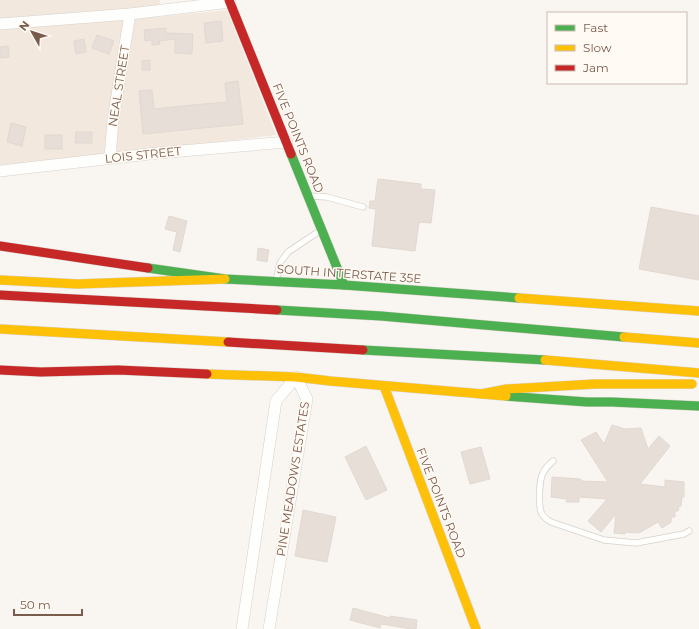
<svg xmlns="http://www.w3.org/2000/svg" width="699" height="629" font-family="Montserrat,sans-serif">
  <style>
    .residential { fill: #f2e8de }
    .building { fill: #e6ded7; stroke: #e2d8d2 }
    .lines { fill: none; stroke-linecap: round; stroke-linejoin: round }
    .lane-casing { stroke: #d7d1cb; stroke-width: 7 }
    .street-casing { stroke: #d7d1cb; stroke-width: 12 }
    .fast-casing { stroke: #d9d2cb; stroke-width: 10 }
    .slow-casing { stroke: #d9d2cb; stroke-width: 10 }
    .jam-casing { stroke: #d9d2cb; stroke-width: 10 }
    .lane { stroke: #fefefd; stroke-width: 5.5 }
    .street { stroke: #fefefd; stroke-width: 11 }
    .fast { stroke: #4caf50; stroke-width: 9 }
    .slow { stroke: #ffc107; stroke-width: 9 }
    .jam { stroke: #c62828; stroke-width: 9 }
    .labels { text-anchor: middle; stroke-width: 3; stroke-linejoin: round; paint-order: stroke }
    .street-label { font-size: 12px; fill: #7a5c4d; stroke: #fffaf3 }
  </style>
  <rect width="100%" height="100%" fill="#f9f5f0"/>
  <path class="residential" d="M0,0H160L157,17L227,10L276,135L116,154L0,166Z"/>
  <g class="building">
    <path d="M221,21L223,41L206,43L204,23Z"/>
    <path d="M166,28V33L193,34L192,54L175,53V39L159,41L160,44L152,45V40L145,41L144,30Z"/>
    <path d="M97,35L114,41L109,54L92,48Z"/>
    <path d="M84,39L86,52L76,54L74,41Z"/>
    <path d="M8,46L9,57L0,58V47Z"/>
    <path d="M150,60V70H142V61Z"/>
    <path d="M238,81L243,124L143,134L139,91L152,90L154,109L193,105L227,102L225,83Z"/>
    <path d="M11,123L26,127L22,146L7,142Z"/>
    <path d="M76,132H92V143H75Z"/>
    <rect x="45" y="135" width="17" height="14"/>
    <path d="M378,179L421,184V189L435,190L431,223L419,222L415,251L372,246L376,209L369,208L370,201H375Z"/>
    <path d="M651,207L699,216V280L639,269Z"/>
    <path d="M169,216L187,221L180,252L173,250L177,232L165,229Z"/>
    <path d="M258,248L269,250L267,262L257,260Z"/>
    <path d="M612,425L625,429L641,428L648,449L659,436L670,446L640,484L665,487V480L684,482V497H682L681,506H679L678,511H675V517H671V522L662,528L658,522L639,533L625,532V534L614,533L616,514L601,532L588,521L607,499L579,497V502H566L567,499L551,497L552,477L581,479V481L608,482L581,440L596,432L604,444Z"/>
    <path d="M366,446L387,490L366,500L345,457Z"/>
    <path d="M481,447L490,479L470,484L461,452Z"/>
    <path d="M303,510L336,517L327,562L295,556Z"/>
    <path d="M353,608L390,618V616L417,620L416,629H411L381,624L380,628L350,620Z"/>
  </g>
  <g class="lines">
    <g class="lane-casing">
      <g id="lane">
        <path d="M309,196L327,197L363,207"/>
        <path d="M276,281L280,263L288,252L321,230"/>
        <path d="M553,461C549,465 545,468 543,473C539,480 538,508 542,514C544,518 548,520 551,522L604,540L636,543L684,534L689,531"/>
      </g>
    </g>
    <g class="street-casing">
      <g id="street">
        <path d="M0,24L130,14L230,2"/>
        <path d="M110,158L113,120L130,14"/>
        <path d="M0,171L158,153L287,142"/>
        <path d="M242,629L276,401L296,377L307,399L269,629"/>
      </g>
    </g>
    <g class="fast-casing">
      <g id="fast">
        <path d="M291,154L344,285"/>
        <path d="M148,268L225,279L344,285L519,298"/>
        <path d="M277,310L381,316L624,337"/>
        <path d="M363,350L545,360"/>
        <path d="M506,396L587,402H612L699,406"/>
      </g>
    </g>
    <g class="slow-casing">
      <g id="slow">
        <path d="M0,280L77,284L225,279"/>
        <path d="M519,298L699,311"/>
        <path d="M0,329L228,342"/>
        <path d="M624,337L699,343"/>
        <path d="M545,360L699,373"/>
        <path d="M207,374L296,377L330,381L506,396"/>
        <path d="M384,386L476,629"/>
        <path d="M481,394L507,389L595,384H692"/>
      </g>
    </g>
    <g class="jam-casing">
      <g id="jam">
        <path d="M229,0L291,154"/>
        <path d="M0,246L148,268"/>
        <path d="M0,295L277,310"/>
        <path d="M228,342L363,350"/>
        <path d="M0,370L41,372L118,370L207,374"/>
      </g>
    </g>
    <use href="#lane" class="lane"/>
    <use href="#street" class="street"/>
    <use href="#fast" class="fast"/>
    <use href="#slow" class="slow"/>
    <use href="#jam" class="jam"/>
  </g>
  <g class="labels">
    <g class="street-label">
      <text transform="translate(119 86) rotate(-81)" y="4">NEAL STREET</text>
      <text transform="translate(298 138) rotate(68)" y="4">FIVE POINTS ROAD</text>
      <text transform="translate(143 155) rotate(-6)" y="4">LOIS STREET</text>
      <text transform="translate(349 274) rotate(4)" y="4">SOUTH INTERSTATE 35E</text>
      <text transform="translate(293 479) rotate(-81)" y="4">PINE MEADOWS ESTATES</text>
      <text transform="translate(441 503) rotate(69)" y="4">FIVE POINTS ROAD</text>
    </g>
  </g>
  <rect x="547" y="12" width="140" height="72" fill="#fffaf3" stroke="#cabbb1"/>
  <rect x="555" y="25" width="20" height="6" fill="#4caf50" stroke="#cabbb1"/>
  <text x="583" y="32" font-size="12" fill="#7a5c4d">Fast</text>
  <rect x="555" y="45" width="20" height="6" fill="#ffc107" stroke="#cabbb1"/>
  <text x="583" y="52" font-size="12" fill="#7a5c4d">Slow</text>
  <rect x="555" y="65" width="20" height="6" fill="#c62828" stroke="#cabbb1"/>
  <text x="583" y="72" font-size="12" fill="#7a5c4d">Jam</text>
  <g transform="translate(32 32) rotate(309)" stroke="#fffaf3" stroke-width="3" paint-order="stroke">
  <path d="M0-3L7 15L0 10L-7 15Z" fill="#7a5c4d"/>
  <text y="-6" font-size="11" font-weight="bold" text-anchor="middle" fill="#7a5c4d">N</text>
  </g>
  <path d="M14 609v6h68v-6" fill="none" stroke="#7a5c4d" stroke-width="2"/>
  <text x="20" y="609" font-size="12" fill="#7a5c4d" stroke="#fffaf3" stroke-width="3" paint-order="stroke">50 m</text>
</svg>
